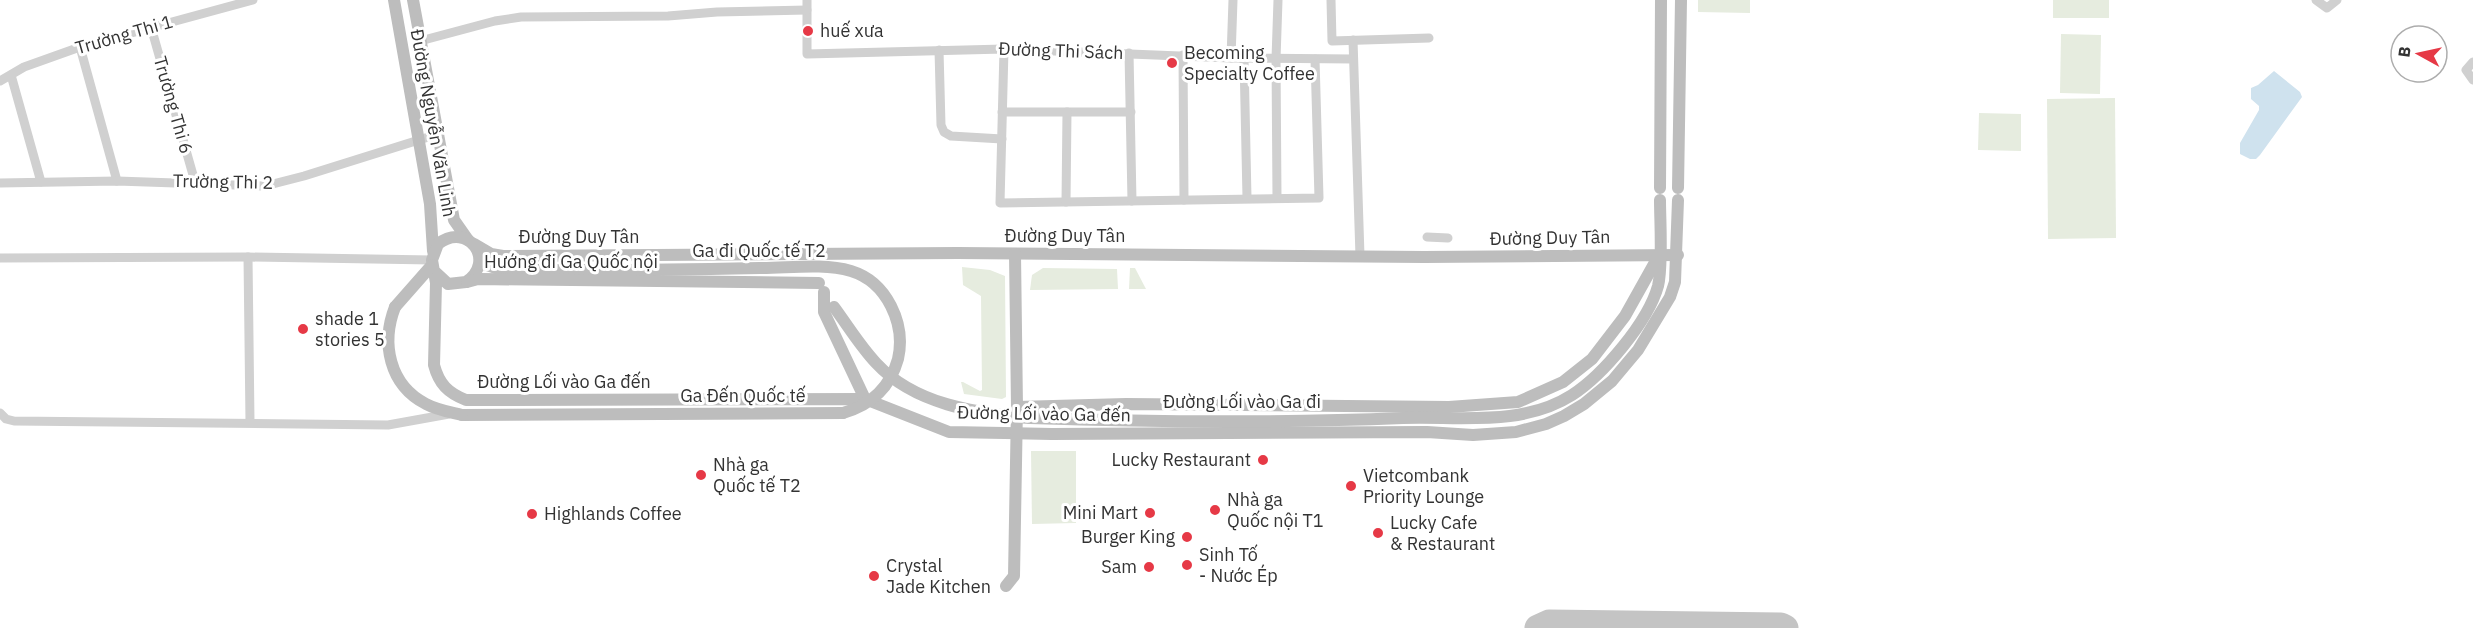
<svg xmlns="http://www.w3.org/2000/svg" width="2473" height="628" font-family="'IBM Plex Sans',sans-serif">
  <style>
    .green { fill: #e6ecdf }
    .water { fill: #cfe2ee }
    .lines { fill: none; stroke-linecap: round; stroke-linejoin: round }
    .taxiway { stroke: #c4c4c4; stroke-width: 27 }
    .street { stroke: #d0d0d0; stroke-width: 9 }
    .secondary { stroke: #bdbdbd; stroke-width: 12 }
    .secondary-bridge { stroke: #bdbdbd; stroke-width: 12 }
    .poi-dot { fill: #e63946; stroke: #fff; stroke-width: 2 }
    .labels { text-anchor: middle; stroke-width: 6; stroke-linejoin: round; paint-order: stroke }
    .poi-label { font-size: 18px; fill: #333; stroke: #fff; text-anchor: start }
    .street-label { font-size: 18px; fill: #333; stroke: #fff }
  </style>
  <rect width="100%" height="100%" fill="#fff"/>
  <g class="green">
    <path d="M1698,0H1750V13L1698,12Z"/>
    <rect x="2053" y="0" width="56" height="18"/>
    <path d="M2061,34L2101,35L2100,94L2060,93Z"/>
    <path d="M2115,98L2116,238L2048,239L2047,99Z"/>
    <path d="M1979,113L2021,114V151L1978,150Z"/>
    <path d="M962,267L990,270L1005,276L1006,397L1002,399L964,394L961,382H963L980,391L982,390L981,296L963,285Z"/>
    <path d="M1043,268L1117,269L1118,289L1030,290L1032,275Z"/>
    <path d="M1130,268H1135L1146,289H1129Z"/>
    <path d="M1031,451H1076V523L1032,524Z"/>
  </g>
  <path class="water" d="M2274,71L2300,92L2302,97L2260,155L2256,159H2250L2240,154V143L2259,110V106L2251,99V88L2258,85Z"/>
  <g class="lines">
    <path class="taxiway" d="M1538,628L1549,623L1781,626L1785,628"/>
    <g class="street">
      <path d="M807,0V54L1004,49L1231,58L1353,59"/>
      <path d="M1331,0L1332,41L1429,38"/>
      <path d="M2316,0L2327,8L2337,0"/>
      <path d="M151,27L195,182"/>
      <path d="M1353,40L1360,256"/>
      <path d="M420,41L495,21L521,17L668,16L717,12L807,10"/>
      <path d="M80,47L117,181"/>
      <path d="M1004,49L1000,203L1319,198L1315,59"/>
      <path d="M939,50L941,125L944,132L951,136L1002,139"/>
      <path d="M1129,53L1132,201"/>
      <path d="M1183,55L1184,200"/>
      <path d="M1231,58L1233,0"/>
      <path d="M1244,59L1247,198"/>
      <path d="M2473,62L2466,70L2473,80"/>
      <path d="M11,75L41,182"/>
      <path d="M0,81L24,67L80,47L253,0"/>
      <path d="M1002,112H1131"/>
      <path d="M0,183L117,181L265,186L304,176L438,134"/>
      <path d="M1277,198L1276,59L1278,0"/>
      <path d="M1066,202L1067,112"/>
      <path d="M1427,237L1448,238"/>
      <path d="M248,257L250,422"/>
      <path d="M0,258L248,257L432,260"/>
      <path d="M0,413L6,419L14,421L388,425L449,414"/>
    </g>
    <g class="secondary">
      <path d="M394,0L430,204L433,251"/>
      <path d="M413,0L454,220L468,240"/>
      <path d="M1660,188L1661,0"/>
      <path d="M1678,188L1681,0"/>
      <path d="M474,244L491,254L503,256L958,253L1424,257L1678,255"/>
      <path d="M480,258L484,264L502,270H601"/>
      <path d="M434,271L448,284L466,282C497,261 468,221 438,244L432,260L436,283L434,365C439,384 448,393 466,400L865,399L949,432L1052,434L1427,432L1473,435L1516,432L1546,424L1564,416L1584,404L1612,381L1638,350L1670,297L1675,282L1678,200"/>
      <path d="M467,282L478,279L819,283"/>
      <path d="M824,292V312L865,399"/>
      <path d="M395,307L432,265"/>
      <path d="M1017,407L1126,404L1449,407L1518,402L1563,382L1592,359L1625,316L1658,257"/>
      <path d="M462,415L843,413"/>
      <path d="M1030,418C1154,422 1279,423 1403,418C1459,416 1522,427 1572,395C1603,375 1648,322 1658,286C1663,266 1660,221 1660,200"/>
      <path d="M1006,586L1014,576L1017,407L1015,254"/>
    </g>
    <g class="secondary-bridge">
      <path d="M601,270C654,270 707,269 760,268C790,268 823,263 851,271C887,282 906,324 898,359C890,388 871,405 843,413"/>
      <path d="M395,307C381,343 389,385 426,404C437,410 450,412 462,415"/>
      <path d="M834,307C848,326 860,346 876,363C915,405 976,413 1030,418"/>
    </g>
  </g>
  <g class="poi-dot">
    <circle cx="808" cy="31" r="6"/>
    <circle cx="1172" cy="63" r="6"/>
    <circle cx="303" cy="329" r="6"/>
    <circle cx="1263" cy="460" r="6"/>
    <circle cx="701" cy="475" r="6"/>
    <circle cx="1351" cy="486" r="6"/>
    <circle cx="1215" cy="510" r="6"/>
    <circle cx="1150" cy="513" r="6"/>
    <circle cx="532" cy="514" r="6"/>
    <circle cx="1378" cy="533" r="6"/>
    <circle cx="1187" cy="537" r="6"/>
    <circle cx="1187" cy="565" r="6"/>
    <circle cx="1149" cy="567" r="6"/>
    <circle cx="874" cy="576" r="6"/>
  </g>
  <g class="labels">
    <g class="poi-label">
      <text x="820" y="37">huế xưa</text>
      <text x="1184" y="59">Becoming<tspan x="1184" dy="21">Specialty Coffee</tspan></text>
      <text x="315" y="325">shade 1<tspan x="315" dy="21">stories 5</tspan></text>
      <text x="1251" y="466" text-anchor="end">Lucky Restaurant</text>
      <text x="713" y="471">Nhà ga<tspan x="713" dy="21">Quốc tế T2</tspan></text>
      <text x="1363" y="482">Vietcombank<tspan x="1363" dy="21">Priority Lounge</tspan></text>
      <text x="1227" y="506">Nhà ga<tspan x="1227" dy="21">Quốc nội T1</tspan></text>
      <text x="1138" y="519" text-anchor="end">Mini Mart</text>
      <text x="544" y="520">Highlands Coffee</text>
      <text x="1390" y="529">Lucky Cafe<tspan x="1390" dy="21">&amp; Restaurant</tspan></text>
      <text x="1175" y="543" text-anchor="end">Burger King</text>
      <text x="1199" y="561">Sinh Tố<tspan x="1199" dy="21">- Nước Ép</tspan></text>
      <text x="886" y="572">Crystal<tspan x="886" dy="21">Jade Kitchen</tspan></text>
      <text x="1137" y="573" text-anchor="end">Sam</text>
    </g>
    <g class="street-label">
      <text transform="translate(124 35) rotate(-16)" y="6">Trường Thi 1</text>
      <text transform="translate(1061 51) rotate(2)" y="6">Đường Thi Sách</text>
      <text transform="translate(173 105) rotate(74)" y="6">Trường Thi 6</text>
      <text transform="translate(433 123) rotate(80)" y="6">Đường Nguyễn Văn Linh</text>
      <text transform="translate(223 182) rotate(1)" y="6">Trường Thi 2</text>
      <text x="1065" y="242">Đường Duy Tân</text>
      <text x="579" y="243">Đường Duy Tân</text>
      <text transform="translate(1550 238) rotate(-1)" y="6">Đường Duy Tân</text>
      <text x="759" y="257">Ga đi Quốc tế T2</text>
      <text x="571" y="268">Hướng đi Ga Quốc nội</text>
      <text x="564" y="388">Đường Lối vào Ga đến</text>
      <text x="743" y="402">Ga Đến Quốc tế</text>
      <text x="1242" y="408">Đường Lối vào Ga đi</text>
      <text transform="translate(1044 414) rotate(1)" y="6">Đường Lối vào Ga đến</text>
    </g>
  </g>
  <g transform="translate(2419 54) rotate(278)"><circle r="28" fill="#ffffff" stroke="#adadad" stroke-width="1.5"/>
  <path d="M0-4.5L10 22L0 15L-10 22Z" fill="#e63946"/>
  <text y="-9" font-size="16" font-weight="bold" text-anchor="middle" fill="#333333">B</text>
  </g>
</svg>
